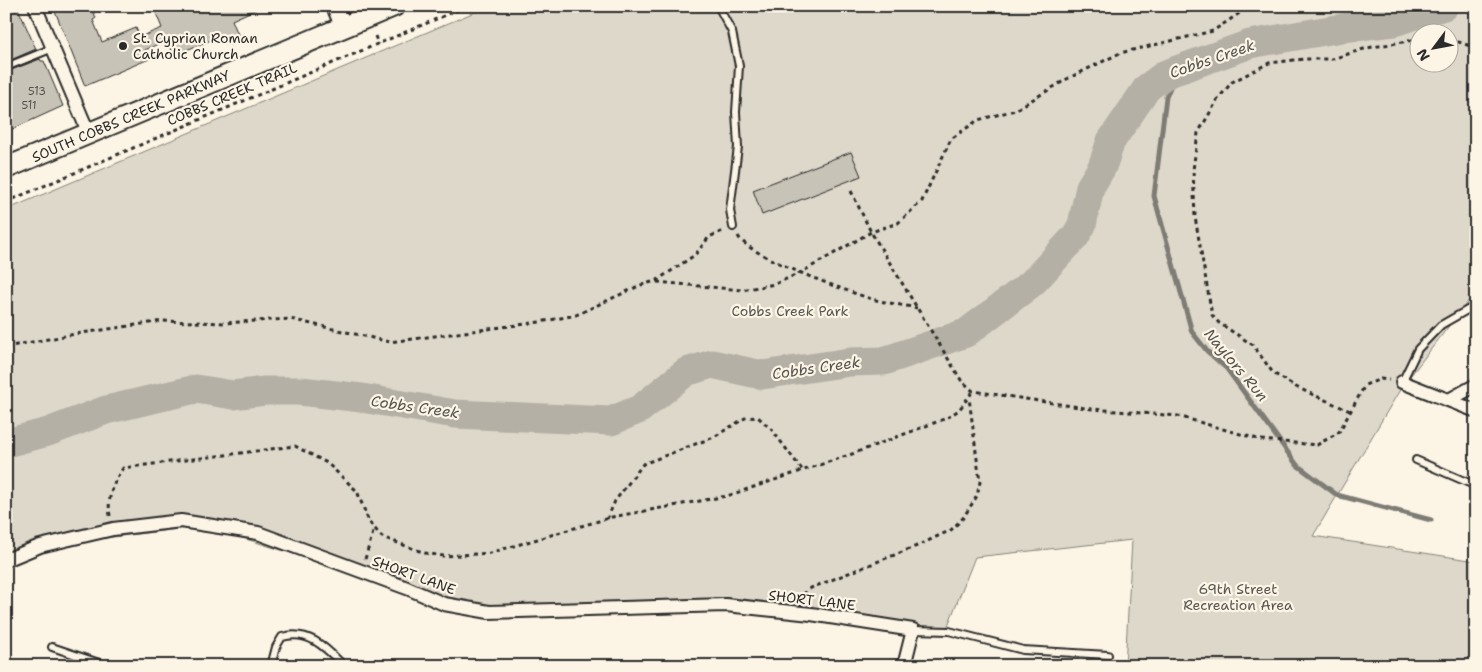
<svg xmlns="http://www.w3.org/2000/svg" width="1482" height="672" font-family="'Shantell Sans',sans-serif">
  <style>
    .green { fill: #ded8ca; stroke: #84827a; fill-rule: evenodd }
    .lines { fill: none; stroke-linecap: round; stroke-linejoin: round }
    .stream { stroke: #7d7b74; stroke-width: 5 }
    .river { stroke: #b4b0a5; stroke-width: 29 }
    .building { fill: #c8c3b7; stroke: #2b2b2b }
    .service-casing { stroke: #2b2b2b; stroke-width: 10 }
    .minor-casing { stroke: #2b2b2b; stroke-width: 16 }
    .tertiary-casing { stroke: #2b2b2b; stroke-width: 20 }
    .primary-casing { stroke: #2b2b2b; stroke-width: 24 }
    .path { stroke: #2b2b2b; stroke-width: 3; stroke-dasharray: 4 4; stroke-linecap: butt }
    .service { stroke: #fcf5e5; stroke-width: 6 }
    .minor { stroke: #fcf5e5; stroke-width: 12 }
    .tertiary { stroke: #fcf5e5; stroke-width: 16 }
    .primary { stroke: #fcf5e5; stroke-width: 20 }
    .poi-dot { fill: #2b2b2b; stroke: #fcf5e5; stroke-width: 2 }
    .labels { text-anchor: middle; stroke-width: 4.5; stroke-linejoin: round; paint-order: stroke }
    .number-label { font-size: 11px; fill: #52514e }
    .poi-label { font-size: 14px; fill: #2b2b2b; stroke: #fcf5e5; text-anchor: start }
    .street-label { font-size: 14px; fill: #2b2b2b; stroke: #fcf5e5 }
    .park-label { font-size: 14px; fill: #585653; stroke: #fcf5e5 }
    .water-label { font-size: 15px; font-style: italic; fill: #545350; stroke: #fcf5e5 }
  </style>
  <rect width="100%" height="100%" fill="#fcf5e5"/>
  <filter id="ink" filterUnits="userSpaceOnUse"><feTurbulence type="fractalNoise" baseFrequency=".02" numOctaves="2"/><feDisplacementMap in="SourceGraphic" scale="10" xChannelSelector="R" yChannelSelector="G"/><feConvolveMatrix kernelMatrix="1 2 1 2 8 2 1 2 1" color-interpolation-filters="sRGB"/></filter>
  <g filter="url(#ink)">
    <path class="green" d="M489,6H1476V291L1401,388L1313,536L1476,561V666H1125L1132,540L975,557L945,633L679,606H461L204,526L55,544L6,564V210ZM1420,32H1450V62H1420Z"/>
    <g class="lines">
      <path class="stream" d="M1177,70L1166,97L1154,196L1192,332L1207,351L1227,369L1297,465L1337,495L1431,520"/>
      <path class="river" d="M6,443L48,432L106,410L196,389L233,395L265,391H300L362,398L455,414L611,421L640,409L686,372L712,364L762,375L850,362L884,361L966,333L1032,283L1075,237L1082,225L1090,187L1102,167L1111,141L1147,88L1166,74L1250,44L1342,28L1394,22L1444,6"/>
    </g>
    <g class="building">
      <path d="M6,6H17L36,49L6,62Z"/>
      <path d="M53,6H91L96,18L93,20L102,42L136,28L140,37L162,28L153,6H263L232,20L239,37L233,45L225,44L221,36L174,55L167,40L145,50L149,59L85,86Z"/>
      <path d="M40,59L41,61H44L63,106L6,132V72Z"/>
      <path d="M851,152L861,176L762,215L753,190Z"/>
    </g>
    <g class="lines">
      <g class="service-casing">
        <g id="service">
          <path d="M718,6L732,32L739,66L736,112L738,147L730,210L733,227"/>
          <path d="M6,67L53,48"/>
          <path d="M1402,382L1418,349L1441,325L1476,305"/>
          <path d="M1416,460L1476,486"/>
          <path d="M913,630L949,631L1023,650L1108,655"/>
          <path d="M52,647L108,666"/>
          <path d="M271,666L276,647L282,637C309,629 326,648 344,666"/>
        </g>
      </g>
      <g class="minor-casing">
        <g id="minor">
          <path d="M35,6L89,134"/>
          <path d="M1402,382L1476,411"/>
          <path d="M1449,400L1476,385"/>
          <path d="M6,560L40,546L113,529L181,521L258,533L407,588L444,604L489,612L726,605L811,614L913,630L904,666"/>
        </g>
      </g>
      <g class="tertiary-casing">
        <path id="tertiary" d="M335,6L344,28"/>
      </g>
      <g class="primary-casing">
        <path id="primary" d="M6,168L394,6"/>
      </g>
      <g class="path">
        <path d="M375,36L378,44"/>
        <path d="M1450,39L1476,48"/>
        <path d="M851,191L871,232L961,380L973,391L1092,409L1178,416L1261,440L1317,445L1339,432L1365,385L1381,379L1389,380"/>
        <path d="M6,202L467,6"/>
        <path d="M738,236C748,256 846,291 872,299C886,303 903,305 917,308"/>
        <path d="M657,282L742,290L775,284L802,272L871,232L898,223L922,201L951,139L978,120L1015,110L1067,79L1120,53L1213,31L1250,6"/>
        <path d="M6,347L75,334L163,321L224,323L290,319L390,342L540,322L576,315L641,285L656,281L695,255L709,237L725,230"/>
        <path d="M1350,411L1296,387L1273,373L1253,345L1219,323L1212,315L1195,217L1193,170L1198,133L1218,99L1232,82L1269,63L1304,59H1332L1367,48L1420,39"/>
        <path d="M110,516C107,497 113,483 123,468L295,446L327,463L357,491L369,522L382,537L425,553L443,556L490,553L612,517L727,496L852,454L947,418L959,410L973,391"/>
        <path d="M607,519L615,501L643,464L714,437L745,418L758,417L772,430L803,471"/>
        <path d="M365,559L374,529"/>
        <path d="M797,599L811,588L917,546L951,530L963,518L977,496L980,482L969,398"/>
      </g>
      <use href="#service" class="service"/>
      <use href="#minor" class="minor"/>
      <use href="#tertiary" class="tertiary"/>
      <use href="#primary" class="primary"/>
    </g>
  </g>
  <circle class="poi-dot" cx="123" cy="46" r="5"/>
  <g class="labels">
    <g class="number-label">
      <text x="37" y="95">513</text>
      <text x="29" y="109">511</text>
    </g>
    <g class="poi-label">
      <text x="133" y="43">St. Cyprian Roman<tspan x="133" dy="16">Catholic Church</tspan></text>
    </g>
    <g class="street-label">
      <text transform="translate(232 94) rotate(-23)" y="5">COBBS CREEK TRAIL</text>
      <text transform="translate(131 116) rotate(-23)" y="5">SOUTH COBBS CREEK PARKWAY</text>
      <text transform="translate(414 575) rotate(20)" y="5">SHORT LANE</text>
      <text transform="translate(812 600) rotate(7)" y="5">SHORT LANE</text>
    </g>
    <g class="park-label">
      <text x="790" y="316">Cobbs Creek Park</text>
      <text x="1238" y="594">69th Street<tspan x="1238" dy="16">Recreation Area</tspan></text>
    </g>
    <g class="water-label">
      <text transform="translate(1212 59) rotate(-19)" y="5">Cobbs Creek</text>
      <text transform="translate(1236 365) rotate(50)" y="5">Naylors Run</text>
      <text transform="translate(816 368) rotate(-8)" y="5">Cobbs Creek</text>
      <text transform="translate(415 407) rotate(8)" y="5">Cobbs Creek</text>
    </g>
  </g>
  <rect width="1482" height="672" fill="none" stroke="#fcf5e5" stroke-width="25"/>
  <rect x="12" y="12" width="1457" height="647" fill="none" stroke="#2b2b2b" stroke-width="2" filter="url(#ink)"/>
  <g transform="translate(1434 48) rotate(238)"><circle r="24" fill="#fcf5e5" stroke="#a8a49b"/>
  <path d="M0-4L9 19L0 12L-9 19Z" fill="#2b2b2b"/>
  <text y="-8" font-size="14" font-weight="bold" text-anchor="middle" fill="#2b2b2b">N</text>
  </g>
</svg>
